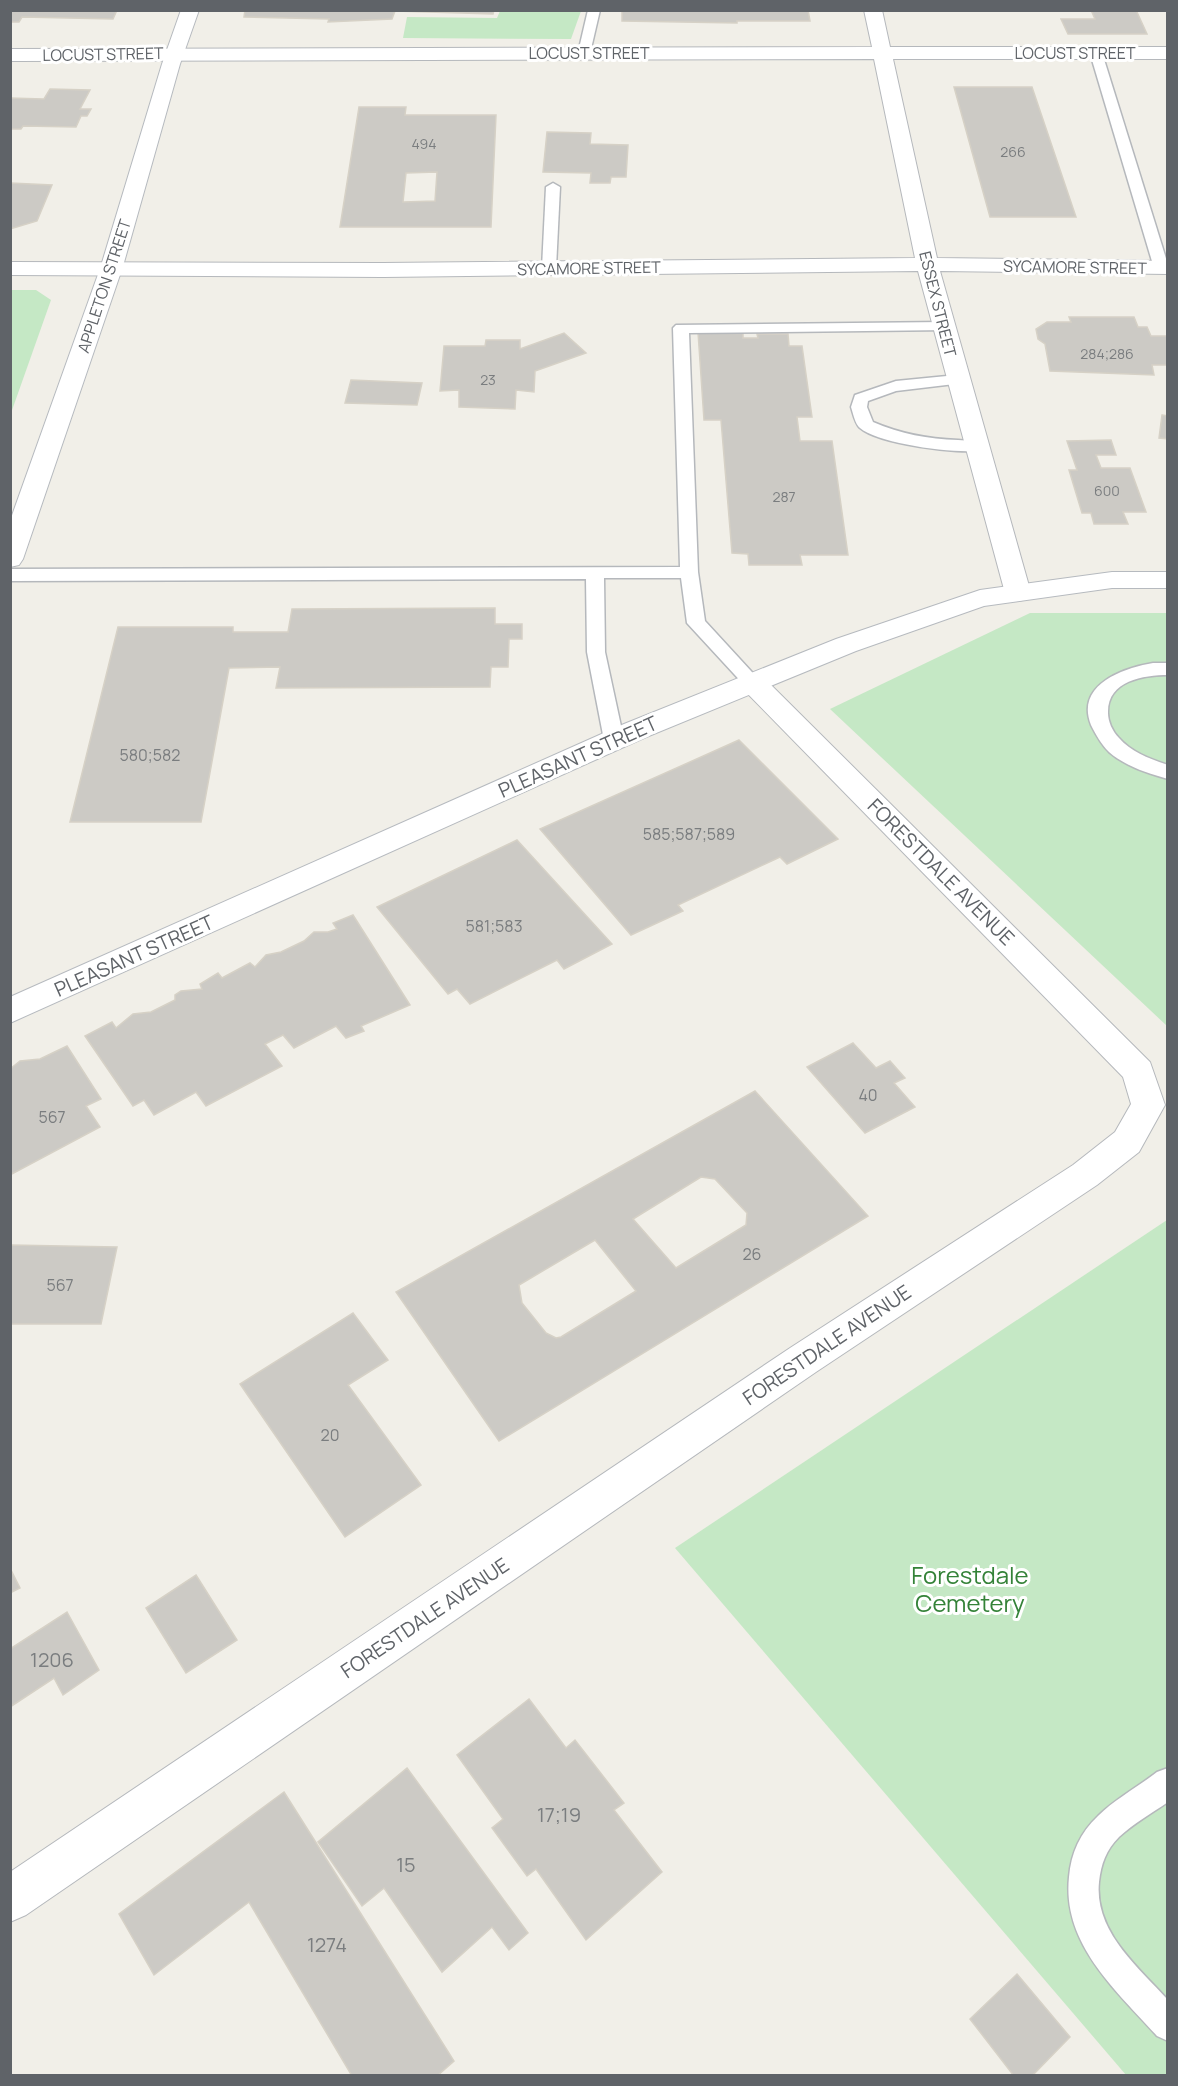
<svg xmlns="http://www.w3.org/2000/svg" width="1178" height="2086" font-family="Manrope,sans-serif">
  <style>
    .green { fill: #c5e8c5 }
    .building { fill: #cccac5; stroke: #d6d1c6; stroke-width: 1.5; fill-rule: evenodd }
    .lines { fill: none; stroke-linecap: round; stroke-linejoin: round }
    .lane-casing { stroke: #b5b8bc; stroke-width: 3 }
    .street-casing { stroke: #b5b8bc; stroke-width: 2 }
    .secondary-casing { stroke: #b6babf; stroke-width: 2 }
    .lane { fill: #fff; fill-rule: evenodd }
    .street { fill: #fff; fill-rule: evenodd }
    .secondary { fill: #fff; fill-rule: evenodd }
    .labels { text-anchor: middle; stroke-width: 6; stroke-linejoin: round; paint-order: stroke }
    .far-number-label { font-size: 14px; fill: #7a7d7f }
    .far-street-label { font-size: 16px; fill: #5f6368; stroke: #fff }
    .number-label { font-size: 16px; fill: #7a7d7f }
    .street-label { font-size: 20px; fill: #5f6368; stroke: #fff }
    .near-number-label { font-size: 20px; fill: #7a7d7f }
    .near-park-label { font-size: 24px; fill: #348238; stroke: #fff }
  </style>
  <rect width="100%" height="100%" fill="#f1efe8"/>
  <g class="green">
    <path d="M500,11H581L571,39L403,38L407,17L497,18Z"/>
    <path d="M11,290H36L51,300L11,413Z"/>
    <path d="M1030,613H1167V1026L830,709Z"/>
    <path d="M1167,1220V2075H1126L675,1548Z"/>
  </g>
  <g class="building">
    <path d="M10,10H117L113,19L22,17L19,22H10Z"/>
    <path d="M245,10H494L493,14L395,11L392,19L328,22L329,19L244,17Z"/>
    <path d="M622,10H808L810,21H737V23L622,21Z"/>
    <path d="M1091,10H1136L1147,34H1068L1061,19H1095Z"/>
    <path d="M954,87H1032L1076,217H990Z"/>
    <path d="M50,89L90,90L80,109H91L87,116H81L76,127L23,126L21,129H10V98L44,99Z"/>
    <path d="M359,107H406L405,115H496L491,227H340ZM437,172L435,201L403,202L406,173Z"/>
    <path d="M547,132L591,133L590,144L628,145L626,177H611L610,183H590L591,173L543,172Z"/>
    <path d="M10,183L52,185L37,221L10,229Z"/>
    <path d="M1069,317H1134L1138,327H1147L1151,336H1168V365H1152L1154,375L1050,371L1045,344L1038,339L1036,329L1047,322H1071Z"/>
    <path d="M698,332H743V338H758L757,334H788L789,346H802L812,417H797L800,441H832L848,555H800L802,565H749L748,554L732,553L721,420H704Z"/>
    <path d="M564,333L586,353L535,371L534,392L516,390L515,409L459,407V390L440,391L444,346H485L486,340H520V349Z"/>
    <path d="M351,380L422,383L417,405L345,403Z"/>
    <path d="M1162,415L1168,416V439L1159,438Z"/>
    <path d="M1111,440L1116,455H1096L1101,468H1130L1146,512H1123L1128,524H1094L1091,513H1082L1069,470H1077L1067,441Z"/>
    <path d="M495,608V624H522V639H509L508,667H491L490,687L276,688L280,667L229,668L201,822H70L118,627H233V632H288L292,609Z"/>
    <path d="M739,740L838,839L787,864L780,857L678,905L683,911L631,935L540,829Z"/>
    <path d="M517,840L612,944L564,969L557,960L470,1004L457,989L448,994L377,907Z"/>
    <path d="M353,915L410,1005L361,1026L364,1031L346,1038L336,1026L294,1048L283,1035L265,1044L282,1066L206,1106L196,1092L154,1115L144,1100L133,1106L85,1036L112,1022L116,1028L133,1014L151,1012L175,1000V995L181,991L202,989L200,984L218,973L222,978L250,963L255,967L266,955L281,952L304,941L314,932H328L337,929L333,923Z"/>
    <path d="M853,1043L876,1068L890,1061L905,1078L894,1083L915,1107L865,1133L807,1067Z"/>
    <path d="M67,1046L101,1099L86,1106L100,1127L10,1175V1069L20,1061L40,1059Z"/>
    <path d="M755,1091L868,1216L499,1441L396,1292ZM701,1177L715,1179L747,1213L746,1225L676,1268L633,1219ZM595,1240L636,1291L561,1337L556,1338L546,1333L522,1303L519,1285Z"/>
    <path d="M10,1245L117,1247L101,1324H10Z"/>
    <path d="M353,1313L388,1360L348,1385L421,1485L345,1537L240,1384Z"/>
    <path d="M10,1568L20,1588L10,1593Z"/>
    <path d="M196,1575L237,1640L186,1673L146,1608Z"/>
    <path d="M67,1612L99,1670L63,1695L54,1678L10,1707V1649Z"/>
    <path d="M529,1699L566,1748L575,1740L624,1803L614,1810L662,1872L586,1940L536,1869L527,1876L492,1828L503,1819L457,1755Z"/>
    <path d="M407,1768L528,1933L509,1950L492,1927L442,1972L384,1888L362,1906L318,1842Z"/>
    <path d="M284,1792L454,2061L437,2076H352L249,1902L154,1975L119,1914Z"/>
    <path d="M1017,1974L1070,2037L1032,2076H1014L970,2019Z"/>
  </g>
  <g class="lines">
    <g class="lane-casing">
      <g id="lane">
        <path d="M588,10H600L590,53L584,57L578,53Z"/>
        <path d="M1096,49L1102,53L1168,265L1166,271L1161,272L1154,268L1090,53Z"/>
        <path d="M553,183L560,187L556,268L549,272L542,268L546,187Z"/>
        <path d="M944,322L952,327L949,330L689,333L698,572L705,621L762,683L760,687H746L687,623L681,578H604L605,652L624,740L621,745H607L604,740L587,652L586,579L10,581V569L680,567L673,328L676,325Z"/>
        <path d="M957,375L963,377L965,380L963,383L896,391L868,401L867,407L873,422C901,434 928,439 958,440C967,441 979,439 985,446L983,450C960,455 878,444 860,428C855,424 853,413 851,407L855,395L896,381Z"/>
        <path d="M1153,663H1168V675C1143,675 1107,681 1108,713C1108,721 1112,731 1119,738C1131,752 1150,759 1168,765V779C1147,773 1125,766 1109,752C1101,744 1096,735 1091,725C1075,685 1123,668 1153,663Z"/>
        <path d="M1168,1768V1802C1152,1813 1133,1824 1119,1837C1106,1850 1101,1864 1099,1882C1094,1931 1137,1966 1168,2000V2041L1157,2036C1116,1990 1062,1944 1069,1877C1071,1853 1080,1833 1098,1816C1115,1799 1138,1787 1157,1772Z"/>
      </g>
    </g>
    <g class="street-casing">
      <g id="street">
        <path d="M864,10H882L890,47H1168V59H893L937,258L1168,261V274L940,271L1031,593L1027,599L1018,601L1009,599L1005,593L918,271L383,277L10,275V262L383,263L915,258L874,59L10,61V49L872,47Z"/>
        <path d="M753,674L763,677L1150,1062L1165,1105L1139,1152L1097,1185L816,1372L26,1915L10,1922V1872L790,1348L1073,1165L1115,1132L1131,1104L1123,1077L743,689L739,683L743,677Z"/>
      </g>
    </g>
    <g class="secondary-casing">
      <g id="secondary">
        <path d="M181,10H199L180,64L123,266L23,559L19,565L10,567V521L101,266L162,64Z"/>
        <path d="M1112,572H1168V588H1112L984,606L856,651L644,738L10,1023V997L624,724L836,639L980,590Z"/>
      </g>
    </g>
    <use href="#lane" class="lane"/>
    <use href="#street" class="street"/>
    <use href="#secondary" class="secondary"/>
  </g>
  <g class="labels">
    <g class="far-number-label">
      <text x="424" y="149">494</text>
      <text x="1013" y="157">266</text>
      <text x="1107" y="359">284;286</text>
      <text x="488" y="385">23</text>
      <text x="1107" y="496">600</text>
      <text x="784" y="502">287</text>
    </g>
    <g class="far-street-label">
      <text x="589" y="59">LOCUST STREET</text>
      <text x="1075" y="59">LOCUST STREET</text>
      <text transform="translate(103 54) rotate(-1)" y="6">LOCUST STREET</text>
      <text transform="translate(1075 267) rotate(1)" y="6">SYCAMORE STREET</text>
      <text transform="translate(589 268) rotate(-1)" y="6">SYCAMORE STREET</text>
      <text transform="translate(104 286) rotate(-72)" y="6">APPLETON STREET</text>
      <text transform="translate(938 304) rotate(76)" y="6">ESSEX STREET</text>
    </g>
    <g class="number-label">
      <text x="150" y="761">580;582</text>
      <text x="689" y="840">585;587;589</text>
      <text x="494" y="932">581;583</text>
      <text x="868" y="1101">40</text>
      <text x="52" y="1123">567</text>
      <text x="752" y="1260">26</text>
      <text x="60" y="1291">567</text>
      <text x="330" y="1441">20</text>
    </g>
    <g class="street-label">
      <text transform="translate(578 757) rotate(-24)" y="7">PLEASANT STREET</text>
      <text transform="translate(941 872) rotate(45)" y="7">FORESTDALE AVENUE</text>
      <text transform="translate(134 956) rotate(-24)" y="7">PLEASANT STREET</text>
      <text transform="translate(827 1345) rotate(-34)" y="7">FORESTDALE AVENUE</text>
      <text transform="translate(425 1618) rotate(-34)" y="7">FORESTDALE AVENUE</text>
    </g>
    <g class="near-number-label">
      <text x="52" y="1667">1206</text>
      <text x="559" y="1822">17;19</text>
      <text x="406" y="1872">15</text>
      <text x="327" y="1952">1274</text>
    </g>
    <g class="near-park-label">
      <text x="970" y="1584">Forestdale<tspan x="970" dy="28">Cemetery</tspan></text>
    </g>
  </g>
  <rect width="1178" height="2086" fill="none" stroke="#5f6368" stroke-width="24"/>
</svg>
